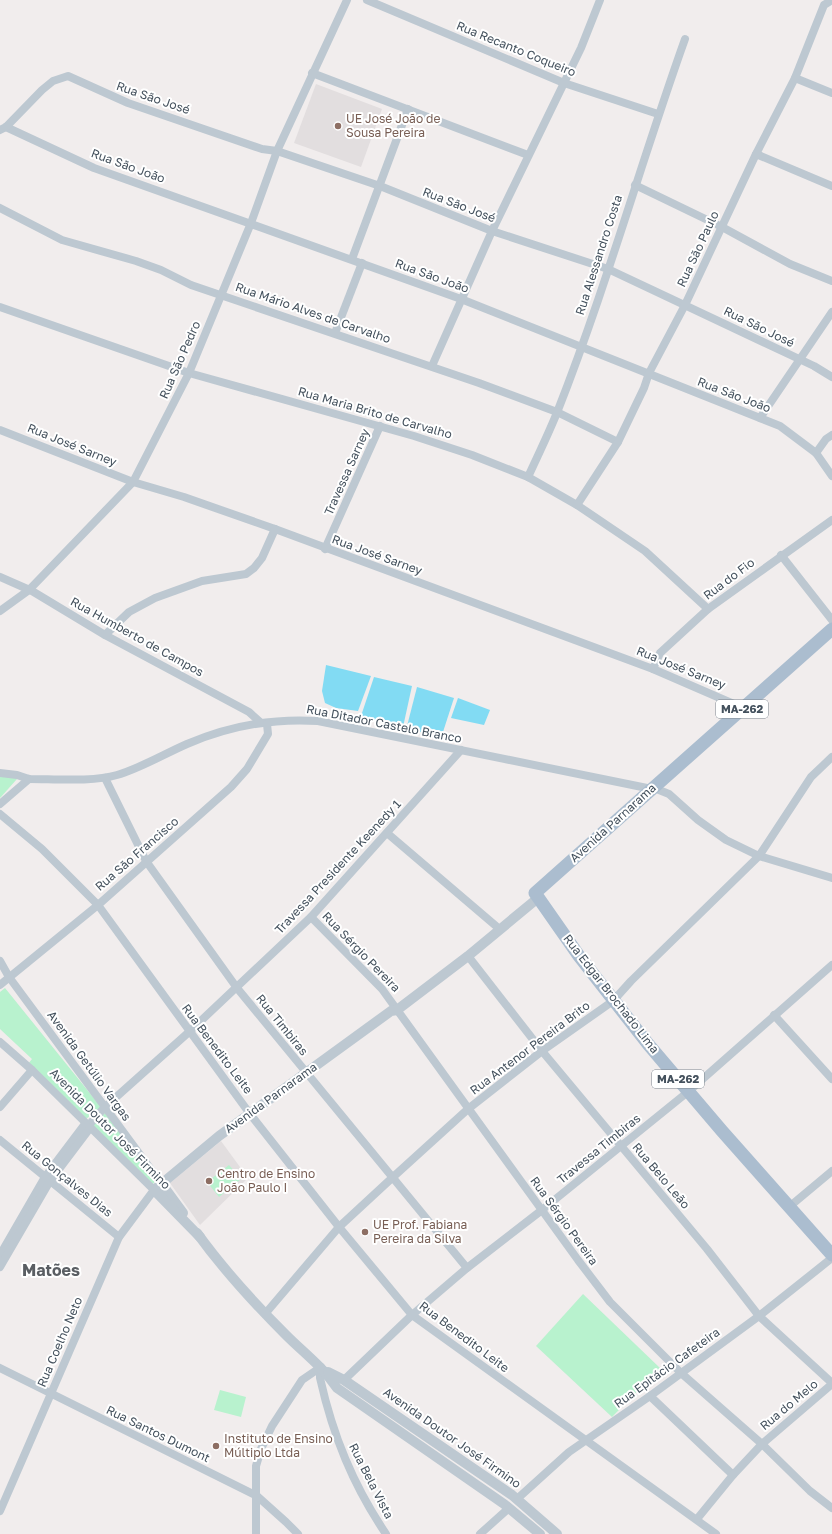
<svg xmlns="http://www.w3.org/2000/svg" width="832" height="1534" font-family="'Golos Text',sans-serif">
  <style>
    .education { fill: #e2dedf }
    .green { fill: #b8f2ce }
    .water { fill: #82dbf3 }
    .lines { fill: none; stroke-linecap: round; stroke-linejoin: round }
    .minor { stroke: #bdc8d1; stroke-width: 8 }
    .tertiary { stroke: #bdc8d1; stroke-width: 10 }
    .primary { stroke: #abbdcf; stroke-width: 13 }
    .education-dot { fill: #8d6e63; stroke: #fff; stroke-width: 1.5 }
    .labels { text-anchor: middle; stroke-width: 4; stroke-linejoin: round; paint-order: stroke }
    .shield { fill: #fff; stroke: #7c858e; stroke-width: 1 }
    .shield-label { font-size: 11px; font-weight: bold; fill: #44515d }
    .street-label { font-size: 12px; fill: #44515d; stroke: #fff }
    .education-label { font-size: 12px; fill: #785e54; stroke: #fff; text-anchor: start }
    .district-label { font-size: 16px; font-weight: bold; fill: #5a5e63; stroke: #fff }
  </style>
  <rect width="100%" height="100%" fill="#f1eded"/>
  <g class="education">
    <path d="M316,84L382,109L361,167L294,143Z"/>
    <path d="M221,1141L248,1178L200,1225L170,1183Z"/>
  </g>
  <g class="green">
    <path d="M0,775L15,777L17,779L0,798Z"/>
    <path d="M5,988L101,1107L86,1119L28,1064L32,1059L0,1029V992Z"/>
    <path d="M105,1113L156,1180L153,1184L91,1126Z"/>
    <path d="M229,1165L241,1179L219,1197L207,1182Z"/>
    <path d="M583,1294L660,1368L612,1417L536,1346Z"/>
    <path d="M220,1390L246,1397L241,1417L214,1410Z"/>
  </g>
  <g class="water">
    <path d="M326,665L371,676L358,711L336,708L325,703L322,691Z"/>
    <path d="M374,677L412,686L403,727L361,716Z"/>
    <path d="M417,687L454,698L442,735L406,730Z"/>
    <path d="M458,698L490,710L484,725L451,718Z"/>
  </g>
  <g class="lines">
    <g class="minor">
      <path d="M367,0L564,83L658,114"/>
      <path d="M312,73L528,155"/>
      <path d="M795,78L832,93"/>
      <path d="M6,127L94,168L461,299L780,426L816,453L832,476"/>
      <path d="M0,130L6,127L42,90L53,81L68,76L128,103L262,149L277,151L380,186L492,231L608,269L814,366L832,377"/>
      <path d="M756,154L832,186"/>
      <path d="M635,185L722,227L790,264L832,281"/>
      <path d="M0,208L62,240L136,261L161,270L191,285L479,383L557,412L618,442"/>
      <path d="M352,259L408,109"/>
      <path d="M0,307L189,373L414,436L472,455L528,477L577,505L645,551L708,609"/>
      <path d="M335,333L362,263"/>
      <path d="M432,366L492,231L581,48L600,0"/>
      <path d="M760,418L832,312"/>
      <path d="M0,430L133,482L184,497L275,529L653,669L743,708"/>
      <path d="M816,453L826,439L832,435"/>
      <path d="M528,477C538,455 549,433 558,410C606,288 641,162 685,39"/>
      <path d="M577,505L618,442L644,388L649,373L685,305L756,154L795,78L824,5L832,0"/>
      <path d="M325,549L380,426"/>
      <path d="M781,555L832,620"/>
      <path d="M0,577L32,591L105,635L249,712L260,722"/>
      <path d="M0,611L29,590L133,482L189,373L251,223L277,151L347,0"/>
      <path d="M105,635L129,612L155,598L202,581L246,574L254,568L262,558L275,529"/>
      <path d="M653,669L660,653L708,609L832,520"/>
      <path d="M0,773L17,775L29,779C55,779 93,782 117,775C141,768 164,754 187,744C229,726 273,718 318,721L652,789"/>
      <path d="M105,778L146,861L237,988L467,1268"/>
      <path d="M659,790L669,794L698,820L726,840L759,856L832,878"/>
      <path d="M0,804L29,779"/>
      <path d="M0,814L42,849L98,905L250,1114L339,1227L412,1315L716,1534"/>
      <path d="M387,833L496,926"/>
      <path d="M311,917L382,989L578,1260L610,1302L681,1373L762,1444L810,1491L832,1508"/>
      <path d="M468,956L542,1051L707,1249L759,1316L832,1383"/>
      <path d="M0,961L9,977L161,1183"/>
      <path d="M0,985L98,905L231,787L247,769L268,734L267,724"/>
      <path d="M774,1015L832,1079"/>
      <path d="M0,1042L32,1070L154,1190L119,1237L0,1511"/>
      <path d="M0,1107L32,1070"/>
      <path d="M88,1126L105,1107L189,1032L311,917L461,750"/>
      <path d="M0,1140L119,1237"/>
      <path d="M789,1207L832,1171"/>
      <path d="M0,1255L45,1177L85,1124"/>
      <path d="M0,1267L50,1181L90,1128"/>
      <path d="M265,1314L339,1227L392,1178L468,1109L542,1051L613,1001L631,981L759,856L811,777L832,757"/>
      <path d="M0,1368L257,1496L286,1522L298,1534"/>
      <path d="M324,1370L320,1375V1378C333,1436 353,1485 386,1534"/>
      <path d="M344,1380L412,1315L467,1268L542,1210L689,1091L832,965"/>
      <path d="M650,1396L733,1475"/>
      <path d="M517,1499L569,1452L650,1396L759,1316L832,1258"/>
      <path d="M697,1519L733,1475L762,1444L832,1384"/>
      <path d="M256,1534V1466L261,1449L272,1426L302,1380L321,1367"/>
      <path d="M480,1534L509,1508"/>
    </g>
    <g class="tertiary">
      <path d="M161,1183L183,1213"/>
      <path d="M197,1233C223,1269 254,1303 286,1335C304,1353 322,1366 337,1388L504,1504L540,1534"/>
      <path d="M200,1237L154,1190L219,1136L391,1011L397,1010L468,956L538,898"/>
      <path d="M328,1372L344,1380L512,1495L557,1534"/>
    </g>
    <path class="primary" d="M832,629L535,893L579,956L648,1044L722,1131L832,1255"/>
  </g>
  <g class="education-dot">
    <circle cx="338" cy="126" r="4"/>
    <circle cx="209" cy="1181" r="4"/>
    <circle cx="365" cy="1232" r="4"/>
    <circle cx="216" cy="1446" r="4"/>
  </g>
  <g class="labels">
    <g class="shield">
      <rect x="716" y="700" width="52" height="18" rx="3"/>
      <rect x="652" y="1070" width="52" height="18" rx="3"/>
    </g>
    <g class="shield-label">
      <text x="742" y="713">MA-262</text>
      <text x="678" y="1083">MA-262</text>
    </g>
    <g class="street-label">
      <text transform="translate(516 49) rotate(22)" y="4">Rua Recanto Coqueiro</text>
      <text transform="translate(153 98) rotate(19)" y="4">Rua São José</text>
      <text transform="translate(128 166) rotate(20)" y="4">Rua São João</text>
      <text transform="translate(459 205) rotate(21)" y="4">Rua São José</text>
      <text transform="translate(698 249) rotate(-65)" y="4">Rua São Paulo</text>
      <text transform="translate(599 255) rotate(-72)" y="4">Rua Alessandro Costa</text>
      <text transform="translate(432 276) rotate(20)" y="4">Rua São João</text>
      <text transform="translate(313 313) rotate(19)" y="4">Rua Mário Alves de Carvalho</text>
      <text transform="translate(759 327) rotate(26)" y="4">Rua São José</text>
      <text transform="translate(180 360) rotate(-66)" y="4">Rua São Pedro</text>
      <text transform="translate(734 395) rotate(21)" y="4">Rua São João</text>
      <text transform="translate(375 413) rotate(16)" y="4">Rua Maria Brito de Carvalho</text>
      <text transform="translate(72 445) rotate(22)" y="4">Rua José Sarney</text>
      <text transform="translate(347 472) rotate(-66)" y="4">Travessa Sarney</text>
      <text transform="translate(377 555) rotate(20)" y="4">Rua José Sarney</text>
      <text transform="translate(729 579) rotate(-37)" y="4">Rua do Fio</text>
      <text transform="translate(137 637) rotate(29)" y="4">Rua Humberto de Campos</text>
      <text transform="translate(681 668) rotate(22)" y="4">Rua José Sarney</text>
      <text transform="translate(384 724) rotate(11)" y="4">Rua Ditador Castelo Branco</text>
      <text transform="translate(613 823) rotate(-42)" y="4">Avenida Parnarama</text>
      <text transform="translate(137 854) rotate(-41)" y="4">Rua São Francisco</text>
      <text transform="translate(338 867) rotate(-47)" y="4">Travessa Presidente Keenedy 1</text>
      <text transform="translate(361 952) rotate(46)" y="4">Rua Sérgio Pereira</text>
      <text transform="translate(611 994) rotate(52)" y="4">Rua Edgar Brochado Lima</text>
      <text transform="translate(282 1025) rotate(51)" y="4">Rua Timbiras</text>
      <text transform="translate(530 1048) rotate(-37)" y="4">Rua Antenor Pereira Brito</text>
      <text transform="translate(217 1049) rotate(53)" y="4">Rua Benedito Leite</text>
      <text transform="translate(89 1066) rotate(54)" y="4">Avenida Getúlio Vargas</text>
      <text transform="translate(271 1098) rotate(-36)" y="4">Avenida Parnarama</text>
      <text transform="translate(110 1129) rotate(45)" y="4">Avenida Doutor José Firmino</text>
      <text transform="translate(599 1149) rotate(-39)" y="4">Travessa Timbiras</text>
      <text transform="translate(661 1176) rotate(50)" y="4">Rua Belo Leão</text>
      <text transform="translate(67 1179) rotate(39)" y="4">Rua Gonçalves Dias</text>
      <text transform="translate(564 1221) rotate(54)" y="4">Rua Sérgio Pereira</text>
      <text transform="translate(464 1337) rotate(37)" y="4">Rua Benedito Leite</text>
      <text transform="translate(60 1342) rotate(-67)" y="4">Rua Coelho Neto</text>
      <text transform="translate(667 1368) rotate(-36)" y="4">Rua Epitácio Cafeteira</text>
      <text transform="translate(789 1405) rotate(-40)" y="4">Rua do Melo</text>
      <text transform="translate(158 1434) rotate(26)" y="4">Rua Santos Dumont</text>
      <text transform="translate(452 1438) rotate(35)" y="4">Avenida Doutor José Firmino</text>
      <text transform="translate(371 1481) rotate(63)" y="4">Rua Bela Vista</text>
    </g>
    <g class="education-label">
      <text x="346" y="123">UE José João de<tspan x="346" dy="14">Sousa Pereira</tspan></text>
      <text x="217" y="1178">Centro de Ensino<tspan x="217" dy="14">João Paulo I</tspan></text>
      <text x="373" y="1229">UE Prof. Fabiana<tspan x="373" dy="14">Pereira da Silva</tspan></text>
      <text x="224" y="1443">Instituto de Ensino<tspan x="224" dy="14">Múltiplo Ltda</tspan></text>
    </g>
    <g class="district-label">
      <text x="51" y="1276">Matões</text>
    </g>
  </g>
</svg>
